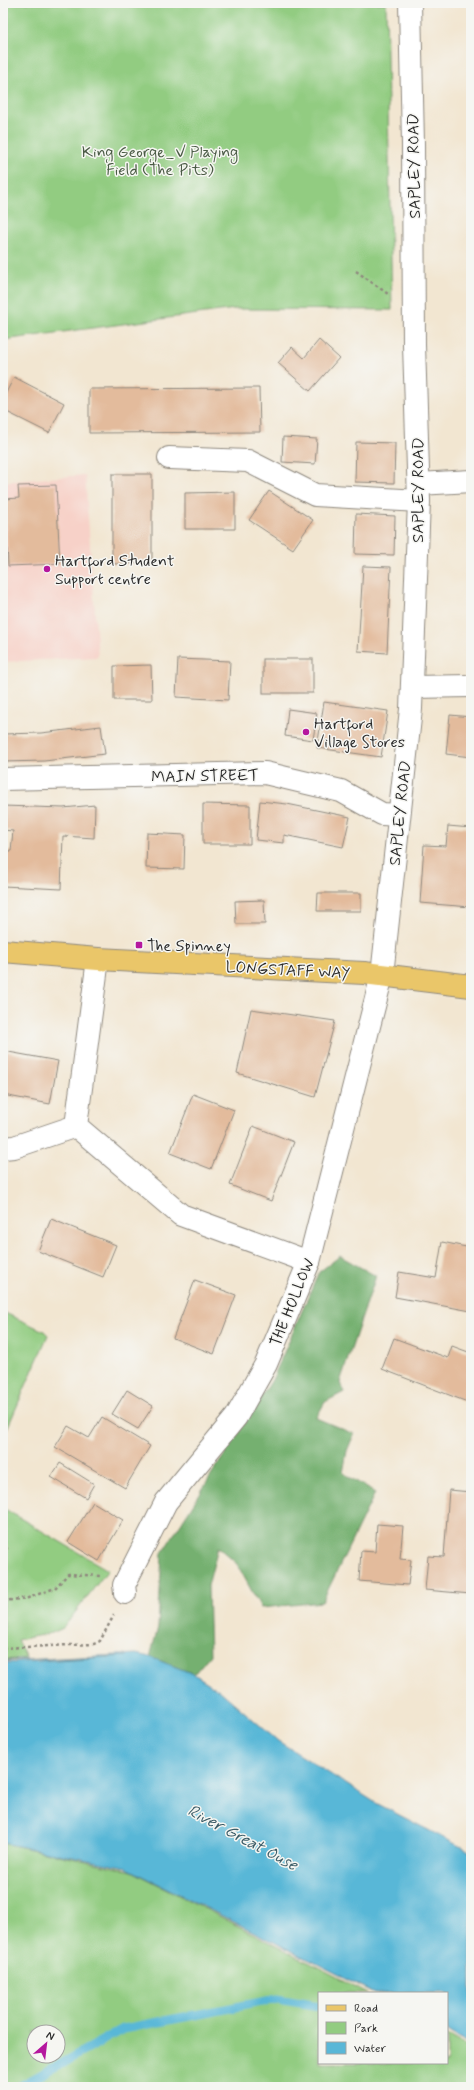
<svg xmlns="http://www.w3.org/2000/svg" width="474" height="2090" font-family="Mynerve,sans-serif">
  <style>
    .built { fill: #f7d1c8 }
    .green { fill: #92cc81; stroke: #5e7c56; fill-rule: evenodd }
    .forest { fill: #75b06f; stroke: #506e4d }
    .water { fill: #59b7d7; stroke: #427181 }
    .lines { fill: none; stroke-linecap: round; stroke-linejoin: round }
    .stream { stroke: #59b7d7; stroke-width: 9 }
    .building { fill: #e3bb9c }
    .minor-casing { stroke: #8e887e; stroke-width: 24 }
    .major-casing { stroke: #8e887e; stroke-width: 24 }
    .path { stroke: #8e887e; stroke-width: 2.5; stroke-dasharray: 3 3; stroke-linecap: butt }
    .minor { stroke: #fff; stroke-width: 22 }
    .major { stroke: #eac669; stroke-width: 22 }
    .poi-dot { fill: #b5179e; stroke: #f6f6f2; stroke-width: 1.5 }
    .labels { text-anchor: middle; stroke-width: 3; stroke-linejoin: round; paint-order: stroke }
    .park-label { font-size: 16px; fill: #4a5b45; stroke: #f6f6f2 }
    .street-label { font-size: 16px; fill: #2b2b2b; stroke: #f6f6f2 }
    .poi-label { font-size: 16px; fill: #2b2b2b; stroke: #f6f6f2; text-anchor: start }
    .water-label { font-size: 17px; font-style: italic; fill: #3b5c67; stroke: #f6f6f2 }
  </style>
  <rect width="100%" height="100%" fill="#f6f6f2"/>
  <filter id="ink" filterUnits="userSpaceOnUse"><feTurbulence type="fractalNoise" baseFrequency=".025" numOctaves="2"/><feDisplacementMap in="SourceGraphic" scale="8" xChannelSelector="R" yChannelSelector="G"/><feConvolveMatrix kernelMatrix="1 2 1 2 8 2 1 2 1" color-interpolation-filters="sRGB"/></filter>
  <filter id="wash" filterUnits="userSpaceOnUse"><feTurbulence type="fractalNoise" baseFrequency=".012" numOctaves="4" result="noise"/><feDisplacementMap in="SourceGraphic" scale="16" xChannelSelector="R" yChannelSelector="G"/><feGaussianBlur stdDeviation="0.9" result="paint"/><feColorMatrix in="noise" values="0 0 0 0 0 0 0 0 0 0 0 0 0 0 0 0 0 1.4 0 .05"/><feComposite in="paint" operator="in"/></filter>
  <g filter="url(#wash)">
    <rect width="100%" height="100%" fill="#f2e6d1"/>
    <path class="built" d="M85,475L98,657L3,662V482Z"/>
    <g class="green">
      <path d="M3,3H386L392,310L235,309L3,340Z"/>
      <path d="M3,1312L44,1331L48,1335L3,1438Z"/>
      <path d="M3,1508L108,1570L63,1628L52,1633L17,1640L26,1658L3,1660Z"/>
      <path d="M3,1843L132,1871L368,1993H319V2063H447V2035L471,2049V2087H3ZM34,2032H58V2056H34Z"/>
    </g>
    <path class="forest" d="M340,1256L376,1276L340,1382L344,1392L325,1402L316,1418L354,1434L347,1451L343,1473L375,1493L322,1602L261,1608L237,1564L218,1547L208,1586L210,1655L194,1674L150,1657L158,1627L162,1553L272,1380L319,1272Z"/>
    <path class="water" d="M136,1654L150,1657L194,1674L219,1690L278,1741L376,1803L471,1852V2045L447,2031V1993H375L127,1868L3,1843V1663L127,1656L3,1661Z"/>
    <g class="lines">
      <path class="stream" d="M19,2087L123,2029L277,1999L319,2006"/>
    </g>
    <g id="blocks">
      <g class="building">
        <path d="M319,340L339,358L310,391L278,363L292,347L304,358Z"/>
        <path d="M14,377L64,403L49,433L3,410V399Z"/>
        <path d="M259,388L260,432L89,433V389Z"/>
        <path d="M283,437L317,439L315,464L282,462Z"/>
        <path d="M356,442L395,443L394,483L355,482Z"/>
        <path d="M112,474H152V563L112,564Z"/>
        <path d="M56,485L60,564L8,566L5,499L19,498L18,486Z"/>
        <path d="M269,491L313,520L293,549L249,520Z"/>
        <path d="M235,492V529H185V493Z"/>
        <path d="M356,514L395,516L394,555L355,554Z"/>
        <path d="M363,566L391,567L387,653L358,651Z"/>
        <path d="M178,659L230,661L228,700L176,697Z"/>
        <rect x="263" y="659" width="50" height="34"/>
        <path d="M151,665L152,700H114V666Z"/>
        <path d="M324,702L388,711L381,757L317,748Z"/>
        <path d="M288,709L317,713L313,740L285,736Z"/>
        <path d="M450,715L471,717V757L446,754Z"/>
        <path d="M101,726L105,754L44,761L3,762V734L41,733Z"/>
        <path d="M260,801L287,804L350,817L343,847L284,835V843L256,840Z"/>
        <path d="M203,804L250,805V844H203Z"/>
        <path d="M95,805L94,838L63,836L61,889L3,886V851H11L13,831L3,830V806L63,808Z"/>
        <path d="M448,826L471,828V907L420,903L424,845L446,846Z"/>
        <path d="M147,833L185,835L184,869L146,868Z"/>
        <path d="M318,893H361V911H317Z"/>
        <path d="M264,900L265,924H236L235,901Z"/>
        <path d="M251,1009L335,1021L315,1097L237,1073Z"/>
        <path d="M3,1051L58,1061L50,1104L3,1095Z"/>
        <path d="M193,1094L234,1110L211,1169L170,1153Z"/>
        <path d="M253,1126L294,1142L271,1201L230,1185Z"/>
        <path d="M51,1219L116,1245L103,1277L38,1251Z"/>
        <path d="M442,1242L471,1248V1311L395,1297L399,1272L436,1278Z"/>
        <path d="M195,1280L236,1295L214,1354L173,1338Z"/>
        <path d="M394,1338L448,1358L452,1346L471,1353L470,1403L382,1369Z"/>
        <path d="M127,1390L153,1406L138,1429L112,1414Z"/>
        <path d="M102,1417L150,1446L125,1488L55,1447L68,1426L89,1438Z"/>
        <path d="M60,1463L94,1484L86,1498L51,1477Z"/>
        <path d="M449,1490L471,1492V1594L425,1590L428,1556L444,1557Z"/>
        <path d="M93,1502L123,1520L99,1561L68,1542Z"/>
        <path d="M377,1524L403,1526L400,1559L411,1560L408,1585L359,1581L361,1551L375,1552Z"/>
        <path d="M3,1545L8,1548L3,1556Z"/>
      </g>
    </g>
  </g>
  <g filter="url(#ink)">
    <use href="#blocks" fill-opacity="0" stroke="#8e887e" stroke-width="1"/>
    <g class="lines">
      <g class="minor-casing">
        <g id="minor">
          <path d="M169,458L248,461L315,495L419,501"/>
          <path d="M419,484L471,481"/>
          <path d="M412,687L471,686"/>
          <path d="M3,779L265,773L341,791L382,814L399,815"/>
          <path d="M98,959L76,1126L181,1215L309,1262"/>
          <path d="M3,1148L14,1147L76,1126"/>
          <path d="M125,1593L124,1585L166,1502L236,1417L266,1364L309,1262L382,975L411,709L419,501L414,345L413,144L410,3"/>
        </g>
      </g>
      <g class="major-casing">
        <path id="major" d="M3,951L98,959L364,973L471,986"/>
      </g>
      <g class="path">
        <path d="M356,271L388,294"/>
        <path d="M3,1601L28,1598L55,1588L68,1574L100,1576"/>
        <path d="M3,1648L94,1644L100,1641L114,1615"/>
      </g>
      <use href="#minor" class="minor"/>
      <use href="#major" class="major"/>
    </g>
  </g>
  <g class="poi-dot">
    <circle cx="47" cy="569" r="4"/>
    <circle cx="306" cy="732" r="4"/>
    <rect x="135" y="941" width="8" height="8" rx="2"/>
  </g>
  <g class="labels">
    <g class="park-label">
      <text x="160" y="157">King George_V Playing<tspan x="160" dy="18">Field (The Pits)</tspan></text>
    </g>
    <g class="street-label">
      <text transform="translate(413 166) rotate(-91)" y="6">SAPLEY ROAD</text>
      <text transform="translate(417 490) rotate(-90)" y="6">SAPLEY ROAD</text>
      <text transform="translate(205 775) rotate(-1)" y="6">MAIN STREET</text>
      <text transform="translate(399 813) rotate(-84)" y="6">SAPLEY ROAD</text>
      <text transform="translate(288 969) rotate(3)" y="6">LONGSTAFF WAY</text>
      <text transform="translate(291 1302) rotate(-68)" y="6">THE HOLLOW</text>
    </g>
    <g class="poi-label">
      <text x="55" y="566">Hartford Student<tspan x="55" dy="18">Support centre</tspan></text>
      <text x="314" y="729">Hartford<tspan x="314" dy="18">Village Stores</tspan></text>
      <text x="147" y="951">The Spinney</text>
    </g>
    <g class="water-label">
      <text transform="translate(243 1837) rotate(28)" y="6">River Great Ouse</text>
    </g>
  </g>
  <rect width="474" height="2090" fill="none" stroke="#f6f6f2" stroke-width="16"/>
  <rect x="318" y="1992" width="130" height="72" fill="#f6f6f2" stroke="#a5a5a2"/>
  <rect x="326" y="2005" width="20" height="6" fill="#eac669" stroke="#a5a5a2"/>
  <text x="354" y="2012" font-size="12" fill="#2b2b2b">Road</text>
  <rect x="326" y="2022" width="20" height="12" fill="#92cc81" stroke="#a5a5a2"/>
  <text x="354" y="2032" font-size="12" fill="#2b2b2b">Park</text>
  <rect x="326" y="2042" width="20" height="12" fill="#59b7d7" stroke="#a5a5a2"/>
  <text x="354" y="2052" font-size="12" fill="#2b2b2b">Water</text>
  <g transform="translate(46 2044) rotate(28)"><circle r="19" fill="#f6f6f2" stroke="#a5a5a2"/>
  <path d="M0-3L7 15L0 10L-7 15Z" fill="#b5179e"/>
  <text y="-6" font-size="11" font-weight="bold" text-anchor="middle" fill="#2b2b2b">N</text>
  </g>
</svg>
